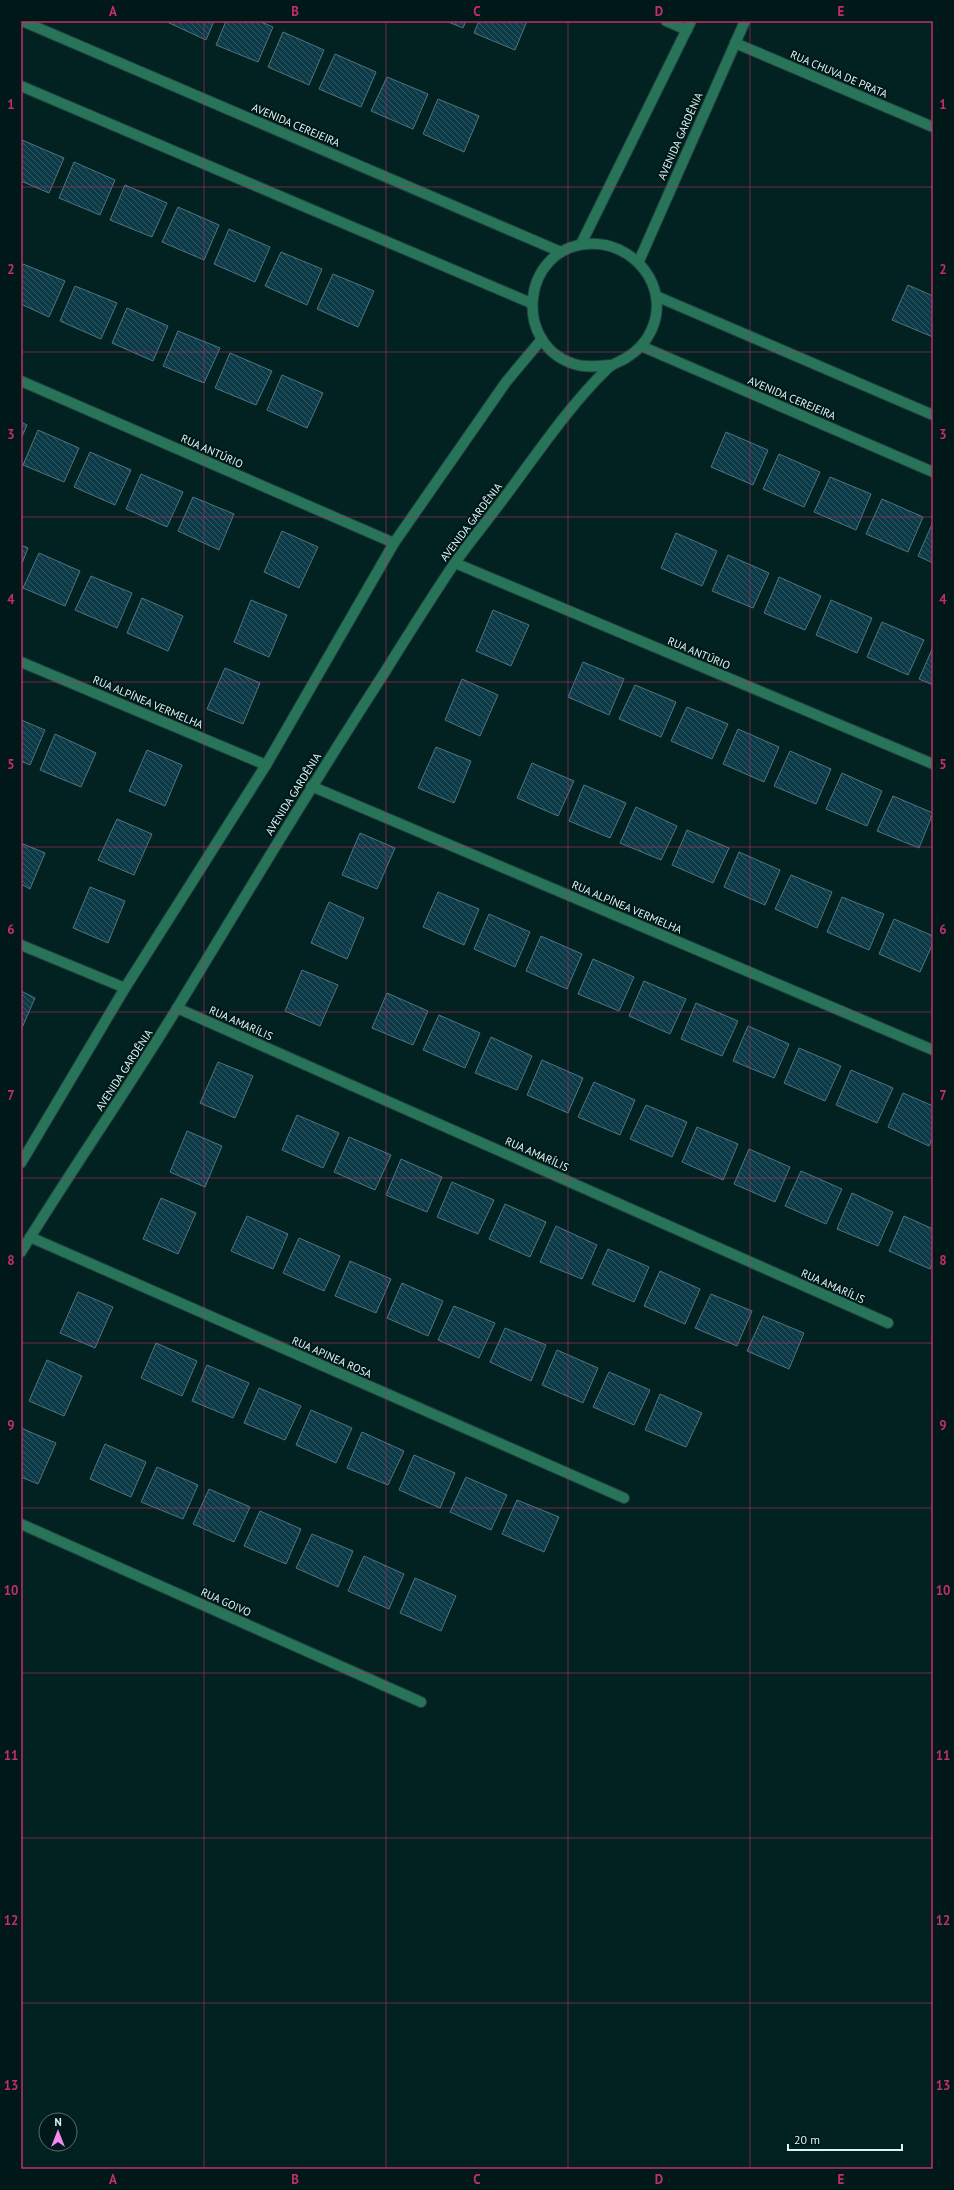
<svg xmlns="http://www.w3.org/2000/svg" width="954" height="2190" font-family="'PT Sans',sans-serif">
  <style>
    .building { fill: url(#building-back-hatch); stroke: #4f7480 }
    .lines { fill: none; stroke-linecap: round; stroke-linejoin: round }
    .minor-casing { stroke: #21403f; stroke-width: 12 }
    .minor { stroke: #287459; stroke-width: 10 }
    .grid { fill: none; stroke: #c52e6a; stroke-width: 1; stroke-opacity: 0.55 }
    .labels { text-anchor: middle; stroke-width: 4; stroke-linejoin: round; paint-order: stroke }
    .street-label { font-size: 11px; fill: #dff5f4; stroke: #001818 }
    .neatline { fill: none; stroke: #c52e6a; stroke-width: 1.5 }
    .grid-label { font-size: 13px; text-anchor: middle; font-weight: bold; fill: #c52e6a }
  </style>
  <defs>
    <pattern id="building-back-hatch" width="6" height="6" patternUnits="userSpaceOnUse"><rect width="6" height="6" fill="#0d3a47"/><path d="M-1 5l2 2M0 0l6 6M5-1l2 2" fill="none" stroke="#305762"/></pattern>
  </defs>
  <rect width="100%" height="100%" fill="#022222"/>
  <g class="building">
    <path d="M165,21H214L206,40Z"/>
    <path d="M226,21H259L273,27L258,62L216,45Z"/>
    <path d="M446,21H466L463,28Z"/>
    <path d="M479,21H527L515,50L474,33Z"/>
    <path d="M283,32L324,50L309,85L268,67Z"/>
    <path d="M335,54L376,72L361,107L319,89Z"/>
    <path d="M387,77L428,94L413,129L371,111Z"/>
    <path d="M438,99L479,116L464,152L423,134Z"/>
    <path d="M22,140L64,158L49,193L21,181Z"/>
    <path d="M74,162L115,180L100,215L59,198Z"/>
    <path d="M125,185L167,203L152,237L110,220Z"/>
    <path d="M178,207L219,225L204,260L162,242Z"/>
    <path d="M229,229L270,247L255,282L214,264Z"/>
    <path d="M281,252L322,269L307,305L265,286Z"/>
    <path d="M23,264L65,281L49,317L21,304V269Z"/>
    <path d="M333,274L374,291L358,327L317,309Z"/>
    <path d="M908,285L933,296V337L892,320Z"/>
    <path d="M75,286L117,303L101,339L60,321Z"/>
    <path d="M127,308L168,326L153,361L112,343Z"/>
    <path d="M178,331L220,348L204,383L163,366Z"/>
    <path d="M230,353L272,371L256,405L215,388Z"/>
    <path d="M282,375L323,393L307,428L267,410Z"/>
    <path d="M21,422L27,425L21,439Z"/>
    <path d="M38,430L79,448L64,482L23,465Z"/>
    <path d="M726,432L768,450L753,485L711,467Z"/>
    <path d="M90,452L131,470L115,505L74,487Z"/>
    <path d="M779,454L820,472L804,507L763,489Z"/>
    <path d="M141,474L183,492L167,527L126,509Z"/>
    <path d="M830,477L871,494L856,530L814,512Z"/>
    <path d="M193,497L234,514L219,550L178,531Z"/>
    <path d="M882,499L923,517L908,552L866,534Z"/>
    <path d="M933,522V563L918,556Z"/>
    <path d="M282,531L318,547L299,588L264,572Z"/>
    <path d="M676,533L717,551L702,586L661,568Z"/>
    <path d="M21,545L28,548L21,566Z"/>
    <path d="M39,553L80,571L65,606L23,588Z"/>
    <path d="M728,555L769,573L753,608L712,591Z"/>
    <path d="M91,576L132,593L117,628L75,610Z"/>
    <path d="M779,577L821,596L805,630L764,613Z"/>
    <path d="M142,598L183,616L168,651L127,633Z"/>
    <path d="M251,600L287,615L269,657L234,642Z"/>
    <path d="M831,600L872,618L857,653L816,635Z"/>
    <path d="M493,610L529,625L511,666L476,651Z"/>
    <path d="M882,622L924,640L908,675L867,657Z"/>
    <path d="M933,647V685L919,679Z"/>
    <path d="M583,662L624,679L609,715L568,697Z"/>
    <path d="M225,668L260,683L243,724L207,709Z"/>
    <path d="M462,679L498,695L480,736L445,720Z"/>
    <path d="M635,685L676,702L661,737L619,719Z"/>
    <path d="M687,707L728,724L712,759L671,741Z"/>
    <path d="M21,720L45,730L30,765L21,761Z"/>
    <path d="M738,729L779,747L764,782L723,764Z"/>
    <path d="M55,734L96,753L81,787L40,770Z"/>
    <path d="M436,747L471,761L454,803L418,788Z"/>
    <path d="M147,750L182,765L165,806L129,791Z"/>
    <path d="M790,751L831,769L816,804L774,786Z"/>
    <path d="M532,763L574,781L558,816L517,798Z"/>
    <path d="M842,773L882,791L867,826L826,809Z"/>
    <path d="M584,785L626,803L610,838L569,821Z"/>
    <path d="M893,796L933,813L919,848L877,831Z"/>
    <path d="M636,807L677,826L661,860L620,843Z"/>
    <path d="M117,819L152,834L134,875L98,860Z"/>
    <path d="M687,830L729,848L713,883L672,865Z"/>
    <path d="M360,833L395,848L377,889L342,875Z"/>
    <path d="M21,843L45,853L30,889L21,884Z"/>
    <path d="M739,852L780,870L765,905L724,887Z"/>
    <path d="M791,875L832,892L817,928L775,909Z"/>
    <path d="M90,887L125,901L108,943L73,928Z"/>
    <path d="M438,892L479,909L464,945L423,927Z"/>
    <path d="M842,897L884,914L869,950L827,932Z"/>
    <path d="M329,902L364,918L347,959L311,943Z"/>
    <path d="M489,914L530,932L515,967L474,949Z"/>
    <path d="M894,919L933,936V943L920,972L879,954Z"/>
    <path d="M541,936L582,954L567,989L526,971Z"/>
    <path d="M593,959L634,977L619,1011L578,994Z"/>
    <path d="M302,970L338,985L320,1026L285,1011Z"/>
    <path d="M644,981L686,999L670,1034L629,1016Z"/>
    <path d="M21,991L35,998L21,1030Z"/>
    <path d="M387,993L428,1011L413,1045L372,1028Z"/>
    <path d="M696,1003L738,1021L722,1056L681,1039Z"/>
    <path d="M439,1015L480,1033L465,1068L423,1050Z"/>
    <path d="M748,1026L789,1044L774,1078L733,1061Z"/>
    <path d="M491,1037L532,1056L517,1090L475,1073Z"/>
    <path d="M799,1048L841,1066L825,1101L784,1083Z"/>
    <path d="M542,1060L583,1078L568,1113L527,1095Z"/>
    <path d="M218,1062L253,1076L235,1118L200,1103Z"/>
    <path d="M851,1070L893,1088L877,1123L836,1105Z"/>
    <path d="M594,1082L635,1100L620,1135L578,1117Z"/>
    <path d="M903,1093L933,1106V1137L929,1146L888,1127Z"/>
    <path d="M646,1105L687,1122L672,1157L630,1139Z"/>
    <path d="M297,1115L339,1133L323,1168L282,1150Z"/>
    <path d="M697,1127L738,1144L723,1180L682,1162Z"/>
    <path d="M187,1131L222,1146L205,1187L170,1172Z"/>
    <path d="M349,1137L391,1155L375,1190L334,1172Z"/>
    <path d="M749,1149L790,1167L775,1202L734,1184Z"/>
    <path d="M401,1159L442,1177L427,1212L386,1195Z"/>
    <path d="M801,1171L842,1189L826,1224L785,1206Z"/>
    <path d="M452,1182L494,1200L478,1234L437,1217Z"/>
    <path d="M852,1193L893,1212L878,1246L837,1229Z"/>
    <path d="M161,1198L196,1213L178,1254L143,1239Z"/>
    <path d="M505,1204L546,1222L530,1257L489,1239Z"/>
    <path d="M247,1216L288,1234L273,1269L231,1251Z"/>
    <path d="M904,1216L933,1229V1261L930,1269L889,1251Z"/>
    <path d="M556,1226L597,1245L582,1279L540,1262Z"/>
    <path d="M299,1238L340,1256L324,1291L283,1273Z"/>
    <path d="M608,1249L649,1267L634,1302L592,1284Z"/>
    <path d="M350,1261L391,1279L376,1313L335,1296Z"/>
    <path d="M660,1271L700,1289L685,1324L644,1306Z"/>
    <path d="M402,1283L443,1301L428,1336L387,1318Z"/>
    <path d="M78,1292L113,1307L95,1348L60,1333Z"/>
    <path d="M711,1294L752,1311L737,1346L695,1328Z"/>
    <path d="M454,1306L495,1323L479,1358L438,1340Z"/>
    <path d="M763,1316L804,1333L789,1369L747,1351Z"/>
    <path d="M505,1328L546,1345L531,1381L490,1362Z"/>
    <path d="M156,1343L197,1361L182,1396L141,1378Z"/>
    <path d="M557,1350L598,1368L583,1403L542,1385Z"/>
    <path d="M47,1360L82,1376L64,1416L29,1401Z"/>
    <path d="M207,1365L249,1383L233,1418L192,1401Z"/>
    <path d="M609,1372L650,1390L634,1425L593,1407Z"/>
    <path d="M259,1388L301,1406L285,1440L244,1423Z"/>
    <path d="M660,1394L702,1413L686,1447L645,1430Z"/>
    <path d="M311,1410L352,1428L336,1463L296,1445Z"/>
    <path d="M21,1428L56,1443L38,1484L21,1477Z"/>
    <path d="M362,1432L404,1451L388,1485L347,1468Z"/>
    <path d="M105,1444L146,1462L131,1497L90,1479Z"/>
    <path d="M414,1455L455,1473L440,1508L399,1490Z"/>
    <path d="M157,1467L198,1485L183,1519L141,1502Z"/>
    <path d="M466,1477L507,1495L491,1530L450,1512Z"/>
    <path d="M209,1489L250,1507L234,1542L193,1524Z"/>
    <path d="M517,1500L559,1517L544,1552L502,1534Z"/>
    <path d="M260,1511L301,1529L286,1564L244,1546Z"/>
    <path d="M312,1534L353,1551L338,1587L296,1568Z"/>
    <path d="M364,1556L404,1574L389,1609L348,1591Z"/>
    <path d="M415,1578L456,1596L441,1631L400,1613Z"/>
  </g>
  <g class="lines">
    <g class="minor-casing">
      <g id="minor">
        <path d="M22,21L561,252"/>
        <path d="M666,21L687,30"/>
        <path d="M735,43L933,127"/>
        <path d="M21,86L531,303"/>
        <path d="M581,244L691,21"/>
        <path d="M639,261L745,21"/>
        <path d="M656,296L933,415"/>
        <path d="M641,346L933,472"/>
        <path d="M21,381L394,543"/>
        <path d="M455,563L933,764"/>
        <path d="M21,662L266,765"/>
        <path d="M311,786L933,1050"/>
        <path d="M21,945L125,988"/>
        <path d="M177,1008L888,1323"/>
        <path d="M21,1163L125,988L266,765L394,543L506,382L542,339"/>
        <path d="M30,1237L624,1498"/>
        <path d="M21,1252C72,1169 128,1089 179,1005C246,895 312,784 383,675C406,638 429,601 454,564C468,544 483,526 498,506C533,460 566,409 607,369C613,363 620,362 626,358C636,352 646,342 651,331C672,287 633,240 587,244C522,249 512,344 574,364C586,368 598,366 610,365"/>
        <path d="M21,1524L421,1702"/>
      </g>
    </g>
    <use href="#minor" class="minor"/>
  </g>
  <path class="grid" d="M204,21V2169M386,21V2169M568,21V2169M750,21V2169M21,187H933M21,352H933M21,517H933M21,682H933M21,847H933M21,1012H933M21,1178H933M21,1343H933M21,1508H933M21,1673H933M21,1838H933M21,2003H933"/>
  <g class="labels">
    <g class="street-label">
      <text transform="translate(839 74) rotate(23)" y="4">RUA CHUVA DE PRATA</text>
      <text transform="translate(296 125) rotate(23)" y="4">AVENIDA CEREJEIRA</text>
      <text transform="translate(680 136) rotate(-66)" y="4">AVENIDA GARDÊNIA</text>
      <text transform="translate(792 398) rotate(23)" y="4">AVENIDA CEREJEIRA</text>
      <text transform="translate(212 451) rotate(24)" y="4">RUA ANTÚRIO</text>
      <text transform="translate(471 522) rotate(-53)" y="4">AVENIDA GARDÊNIA</text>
      <text transform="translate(699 653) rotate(23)" y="4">RUA ANTÚRIO</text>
      <text transform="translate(148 702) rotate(23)" y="4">RUA ALPÍNEA VERMELHA</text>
      <text transform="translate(293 794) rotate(-58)" y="4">AVENIDA GARDÊNIA</text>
      <text transform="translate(627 907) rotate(23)" y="4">RUA ALPÍNEA VERMELHA</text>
      <text transform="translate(241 1023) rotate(24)" y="4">RUA AMARÍLIS</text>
      <text transform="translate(124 1070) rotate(-57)" y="4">AVENIDA GARDÊNIA</text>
      <text transform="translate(537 1154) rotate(24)" y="4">RUA AMARÍLIS</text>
      <text transform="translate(833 1286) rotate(24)" y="4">RUA AMARÍLIS</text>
      <text transform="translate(332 1357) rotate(24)" y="4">RUA APINEA ROSA</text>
      <text transform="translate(226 1602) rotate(24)" y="4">RUA GOIVO</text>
    </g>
  </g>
  <rect width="954" height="2190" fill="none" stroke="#001818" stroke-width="44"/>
  <g transform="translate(58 2132)"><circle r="19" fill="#001818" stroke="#597070"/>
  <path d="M0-3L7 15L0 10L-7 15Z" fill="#f689ee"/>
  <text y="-6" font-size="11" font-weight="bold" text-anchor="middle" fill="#dff5f4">N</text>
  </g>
  <path d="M788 2144v6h114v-6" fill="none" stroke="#dff5f4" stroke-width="2"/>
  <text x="794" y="2144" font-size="12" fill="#dff5f4" stroke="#001818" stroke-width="3" paint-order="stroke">20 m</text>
  <rect x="22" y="22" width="910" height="2146" class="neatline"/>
  <g class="grid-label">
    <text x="113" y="16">A</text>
    <text x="295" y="16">B</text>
    <text x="477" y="16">C</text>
    <text x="659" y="16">D</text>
    <text x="841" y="16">E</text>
    <text x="11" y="109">1</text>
    <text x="943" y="109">1</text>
    <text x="11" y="274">2</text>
    <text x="943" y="274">2</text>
    <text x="11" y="439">3</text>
    <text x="943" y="439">3</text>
    <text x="11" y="604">4</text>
    <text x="943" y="604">4</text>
    <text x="11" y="769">5</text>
    <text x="943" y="769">5</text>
    <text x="11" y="934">6</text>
    <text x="943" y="934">6</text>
    <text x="11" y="1100">7</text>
    <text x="943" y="1100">7</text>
    <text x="11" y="1265">8</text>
    <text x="943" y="1265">8</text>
    <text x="11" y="1430">9</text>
    <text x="943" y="1430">9</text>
    <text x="11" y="1595">10</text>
    <text x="943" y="1595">10</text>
    <text x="11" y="1760">11</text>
    <text x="943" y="1760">11</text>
    <text x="11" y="1925">12</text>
    <text x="943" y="1925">12</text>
    <text x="11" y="2090">13</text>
    <text x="943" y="2090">13</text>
    <text x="113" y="2184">A</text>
    <text x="295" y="2184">B</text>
    <text x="477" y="2184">C</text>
    <text x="659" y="2184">D</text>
    <text x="841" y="2184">E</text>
  </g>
</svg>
